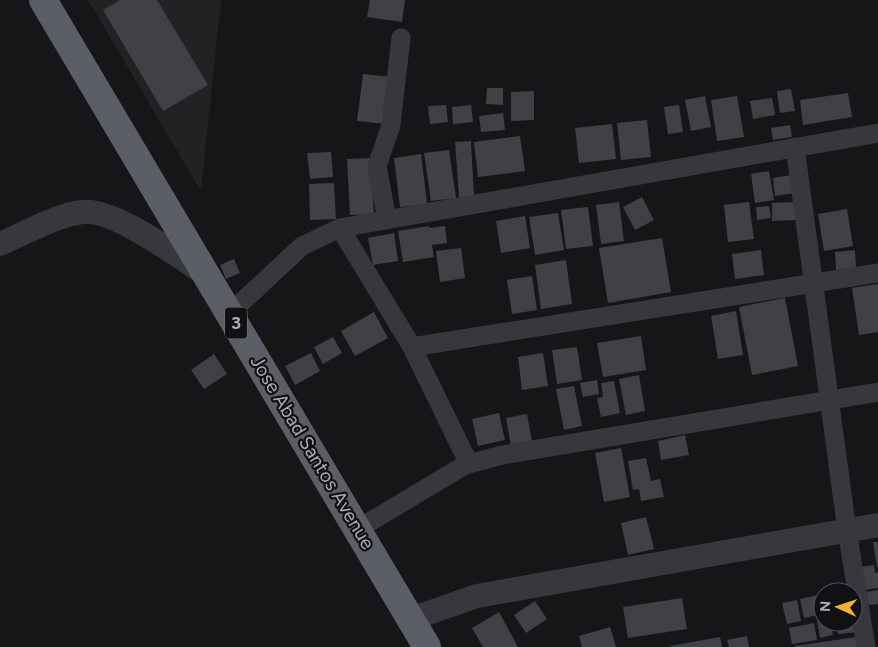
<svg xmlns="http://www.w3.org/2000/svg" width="878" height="647" font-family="Figtree,sans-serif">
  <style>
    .built { fill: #222225 }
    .building { fill: #404145 }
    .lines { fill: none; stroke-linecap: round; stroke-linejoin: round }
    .minor { stroke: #37383d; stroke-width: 19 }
    .tertiary { stroke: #37383d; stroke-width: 24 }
    .trunk { stroke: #5b5e65; stroke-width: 28 }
    .labels { text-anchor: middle; stroke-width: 4.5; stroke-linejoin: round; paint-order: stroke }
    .shield { fill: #111113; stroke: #7b7e86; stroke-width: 1 }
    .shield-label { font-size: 18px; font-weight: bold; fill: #a8adb8 }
    .street-label { font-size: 19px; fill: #a8adb8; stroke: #111113 }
  </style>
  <rect width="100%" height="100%" fill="#161618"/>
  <path class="built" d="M88,0H221L201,191Z"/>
  <g class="building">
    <path d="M120,0H157L208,85L163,111L103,10Z"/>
    <path d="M370,0H405L402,22L367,17Z"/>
    <path d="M363,74L391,77L385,124L357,121Z"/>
    <path d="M487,88H503V105L486,104Z"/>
    <path d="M791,89L795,111L780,113L777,91Z"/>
    <path d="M534,91V120L511,121V92Z"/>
    <path d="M848,93L852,117L803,125L800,100Z"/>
    <path d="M705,96L711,127L691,131L685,100Z"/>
    <path d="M737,96L744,137L717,141L711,100Z"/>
    <path d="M772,98L775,115L753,119L750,101Z"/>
    <path d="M446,105L448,122L430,124L428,106Z"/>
    <path d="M471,105L473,122L453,124L452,107Z"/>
    <path d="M679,105L683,132L668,134L664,107Z"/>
    <path d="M503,113L505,130L481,132L479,116Z"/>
    <path d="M647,120L651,157L621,160L617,123Z"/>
    <path d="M612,124L616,159L579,163L575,128Z"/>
    <path d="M790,125L792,137L773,140L771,128Z"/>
    <path d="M520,136L525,171L478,177L474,142Z"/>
    <path d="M471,141L474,196L459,197L455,142Z"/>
    <path d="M449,150L456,198L431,201L424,153Z"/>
    <path d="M331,152L333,177L310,179L307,153Z"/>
    <path d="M421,154L427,204L400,207L394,158Z"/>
    <path d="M370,158L374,214L350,215L347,159Z"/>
    <path d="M769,171L774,200L755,203L751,174Z"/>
    <path d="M792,175L795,193L775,196L773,178Z"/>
    <path d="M334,183L336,219L310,220L309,184Z"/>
    <path d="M642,197L654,220L635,230L623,207Z"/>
    <path d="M619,202L624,241L601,244L596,205Z"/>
    <path d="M749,202L754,239L728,242L724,205Z"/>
    <path d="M796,202L797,220L772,221V203Z"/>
    <path d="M769,206L771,218L757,220L756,207Z"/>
    <path d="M588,207L593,246L566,249L561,210Z"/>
    <path d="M847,209L853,246L824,251L818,214Z"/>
    <path d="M558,213L564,250L535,255L529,217Z"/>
    <path d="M525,216L530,248L501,253L496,221Z"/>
    <path d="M429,226V228L445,226L447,243L432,245L434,257L403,262L398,231Z"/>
    <path d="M394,233L398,261L373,265L368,238Z"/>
    <path d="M662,238L671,292L608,303L599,248Z"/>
    <path d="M461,248L465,278L440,282L436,251Z"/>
    <path d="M761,250L764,275L735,279L732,254Z"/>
    <path d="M855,250L856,268L836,270L835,252Z"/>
    <path d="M234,259L240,273L226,279L220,265Z"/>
    <path d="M566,260L572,304L541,309L535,265Z"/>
    <path d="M532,276L537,310L512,314L507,280Z"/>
    <path d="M878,284V332L859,335L852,288Z"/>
    <path d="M785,298L798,366L752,375L739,307Z"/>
    <path d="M736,311L743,355L718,359L711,316Z"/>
    <path d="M374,312L388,338L355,356L341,331Z"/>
    <path d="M641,336L646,370L603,377L597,343Z"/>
    <path d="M333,337L342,353L323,364L314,347Z"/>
    <path d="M577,347L582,380L557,384L552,350Z"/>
    <path d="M311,353L320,371L295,385L285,366Z"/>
    <path d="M543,353L548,386L522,390L518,357Z"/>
    <path d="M214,354L227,374L204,389L191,370Z"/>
    <path d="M639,375L645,411L626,415L619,379Z"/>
    <path d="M597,380L599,394L583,397L580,383Z"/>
    <path d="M614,381L620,413L601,417L597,398L603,397L601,383Z"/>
    <path d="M574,386L582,426L564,430L556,389Z"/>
    <path d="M499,413L505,440L478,446L472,419Z"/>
    <path d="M527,414L532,442L511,446L506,418Z"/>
    <path d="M685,435L689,455L661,460L658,441Z"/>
    <path d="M621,448L630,497L604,502L595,453Z"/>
    <path d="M646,458L651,481L660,479L664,497L641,501L639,489L633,490L628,461Z"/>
    <path d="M646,517L654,549L628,555L621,523Z"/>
    <path d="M873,542H878V567H877Z"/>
    <path d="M874,565L875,573L878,572V588L863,590L860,567Z"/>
    <path d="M878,590V604L869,605L866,592Z"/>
    <path d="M823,594V614L804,618L800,599Z"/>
    <path d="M682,598L687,629L628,638L623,607Z"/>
    <path d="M797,600L801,621L787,624L782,603Z"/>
    <path d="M535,601L547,619L526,633L514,615Z"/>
    <path d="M499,612L518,647H483L472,628Z"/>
    <path d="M823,618V622H830L833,635L820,638L817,620Z"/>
    <path d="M837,622H853L858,632L838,634Z"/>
    <path d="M814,623L817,640L792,644L789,628Z"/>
    <path d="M610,627L616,647H582L579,636Z"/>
    <path d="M747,636L749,647H729L727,640Z"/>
    <path d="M720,637L722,647H670V646Z"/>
    <path d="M856,637L857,647H795V646Z"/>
  </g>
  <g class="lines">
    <g class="minor">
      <path d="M795,147L847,530L866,647"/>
      <path d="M387,220L377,166L391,125L401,38"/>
      <path d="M340,228L412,347L469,464"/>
      <path d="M230,313L302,246L340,228L878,133"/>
      <path d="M412,347L878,273"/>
      <path d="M358,529L465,465L502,455L878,392"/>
    </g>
    <g class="tertiary">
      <path d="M0,244C26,233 54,216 82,212C113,207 180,258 207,275"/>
      <path d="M411,619L477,596L878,525"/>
    </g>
    <path class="trunk" d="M43,0L427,647"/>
  </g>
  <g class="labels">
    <rect class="shield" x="225" y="307.5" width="22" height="31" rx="4"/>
    <g class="shield-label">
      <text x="236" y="329">3</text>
    </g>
    <g class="street-label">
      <text transform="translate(313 452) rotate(59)" y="7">Jose Abad Santos Avenue</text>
    </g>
  </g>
  <g transform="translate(838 607) rotate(273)"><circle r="24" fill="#111113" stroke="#4d4f55"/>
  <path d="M0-4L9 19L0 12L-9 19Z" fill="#f2b134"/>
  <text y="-8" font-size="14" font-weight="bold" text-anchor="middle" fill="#a8adb8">N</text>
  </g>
</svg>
